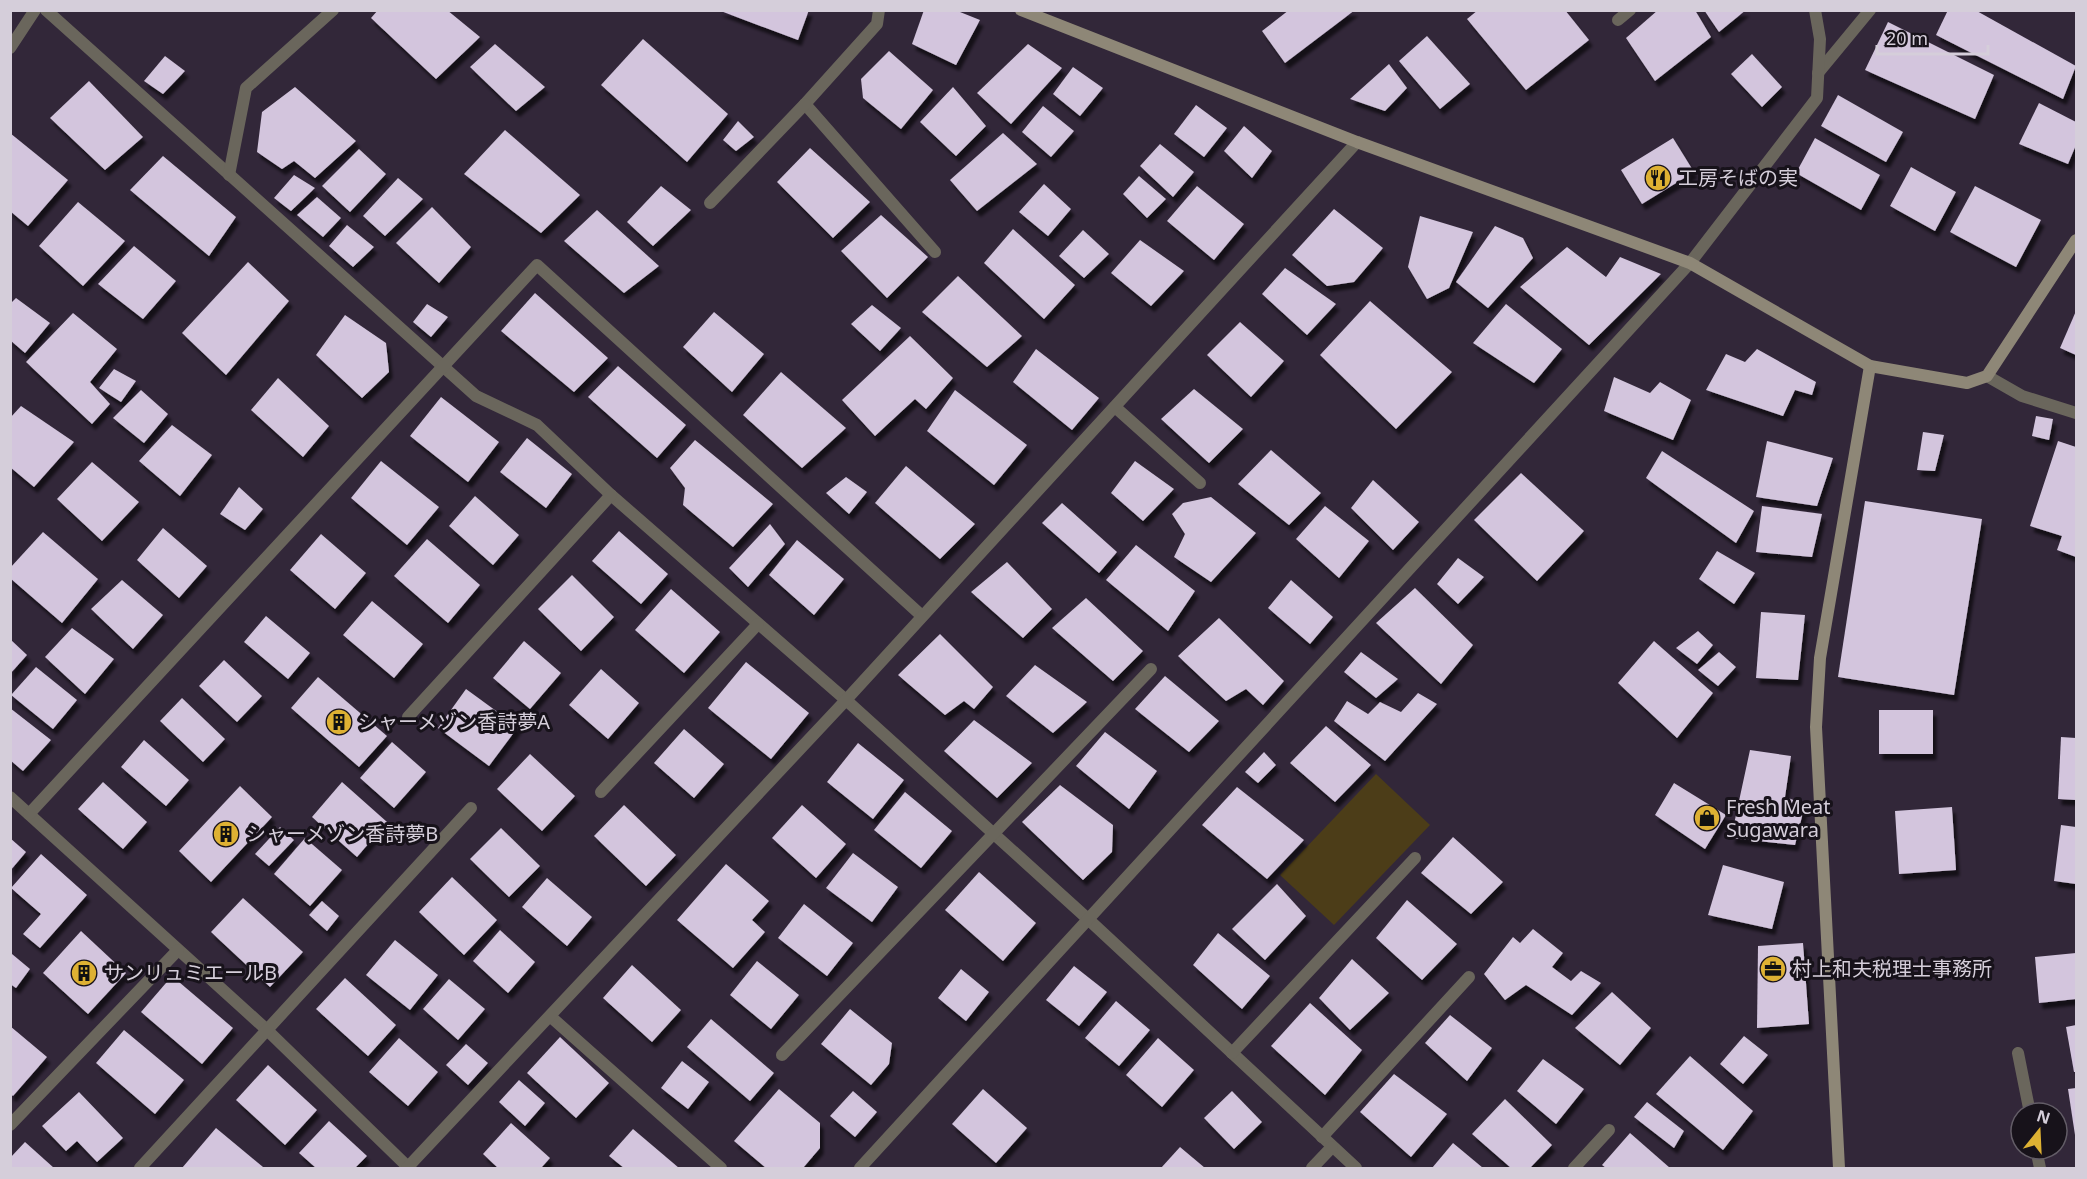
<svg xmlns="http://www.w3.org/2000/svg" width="2087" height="1179" font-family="'Noto Sans','Noto Sans JP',sans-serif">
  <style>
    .green { fill: #4c3d18 }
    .building { fill: #d3c5dd; filter: url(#shadow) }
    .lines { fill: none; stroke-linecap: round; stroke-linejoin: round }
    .lane { stroke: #6a665c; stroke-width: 12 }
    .street { stroke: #6a665c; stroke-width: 12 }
    .secondary { stroke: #8e8777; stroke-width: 12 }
    .labels { text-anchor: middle; stroke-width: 6; stroke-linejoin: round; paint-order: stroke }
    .poi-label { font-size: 20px; fill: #d5ceda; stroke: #17121a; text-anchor: start }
  </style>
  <defs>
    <filter id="shadow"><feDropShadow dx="3.5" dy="6" stdDeviation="1.5" flood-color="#0009"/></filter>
  </defs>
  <rect width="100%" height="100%" fill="#322739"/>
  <path class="green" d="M1376,774L1430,825L1334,925L1280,875Z"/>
  <g class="building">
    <path d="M378,10H447L480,37L436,79L371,18Z"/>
    <path d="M718,10H809L798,40Z"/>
    <path d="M924,10H955L980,20L956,65L912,44Z"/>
    <path d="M1289,10H1355L1285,63L1262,31Z"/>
    <path d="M1478,10H1565L1589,40L1526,90L1467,19Z"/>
    <path d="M1658,10H1695L1711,37L1655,81L1626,38Z"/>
    <path d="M1704,10H1746L1719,32Z"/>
    <path d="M1948,10H1975L2076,66L2063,99L1936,35Z"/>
    <path d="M1888,22L1994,75L1975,119L1865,70Z"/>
    <path d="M1427,36L1470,84L1440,109L1399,61Z"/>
    <path d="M643,39L728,114L687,162L601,85Z"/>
    <path d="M495,44L545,87L516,111L470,67Z"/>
    <path d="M1028,44L1062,68L1011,124L977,93Z"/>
    <path d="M889,51L933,90L901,129L863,98L861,79Z"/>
    <path d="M1752,54L1782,87L1762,107L1731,74Z"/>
    <path d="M165,56L185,71L163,94L144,81Z"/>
    <path d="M1389,64L1407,88L1385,111L1350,99Z"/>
    <path d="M1073,67L1103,88L1080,116L1053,94Z"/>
    <path d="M89,81L143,137L105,170L50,118Z"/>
    <path d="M295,87L356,141L315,178L294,161L282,169L257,152L262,112Z"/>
    <path d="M953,87L986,126L956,156L920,122Z"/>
    <path d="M1838,95L1903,132L1886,162L1821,126Z"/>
    <path d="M2039,103L2076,122V145L2068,164L2019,144Z"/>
    <path d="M1196,105L1227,128L1204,157L1174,134Z"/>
    <path d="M1043,106L1074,131L1051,157L1022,132Z"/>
    <path d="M738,121L754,137L736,151L723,140Z"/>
    <path d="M1244,126L1272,151L1252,178L1224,151Z"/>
    <path d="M505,130L580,195L541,233L464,174Z"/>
    <path d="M10,133L68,180L28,226L10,211Z"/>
    <path d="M1003,133L1037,164L977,211L950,180Z"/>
    <path d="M1673,138L1694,172L1642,204L1621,170Z"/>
    <path d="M1815,138L1880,175L1861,210L1796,173Z"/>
    <path d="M1160,144L1194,172L1173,197L1140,166Z"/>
    <path d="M810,148L870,202L833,238L777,182Z"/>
    <path d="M359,149L386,174L350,212L322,186Z"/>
    <path d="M163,156L236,217L209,256L130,190Z"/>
    <path d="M1911,167L1956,192L1935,231L1890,206Z"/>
    <path d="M294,175L315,188L291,211L274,198Z"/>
    <path d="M1139,176L1166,199L1147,218L1123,194Z"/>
    <path d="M398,178L423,199L385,236L363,216Z"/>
    <path d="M1044,184L1071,209L1048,236L1019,212Z"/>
    <path d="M661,186L691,210L653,246L627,222Z"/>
    <path d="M1197,186L1244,224L1214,260L1167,221Z"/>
    <path d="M1975,186L2041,220L2016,267L1950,232Z"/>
    <path d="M317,197L341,218L323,237L297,215Z"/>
    <path d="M78,202L125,241L83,286L39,246Z"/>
    <path d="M432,207L471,247L439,283L396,243Z"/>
    <path d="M1334,209L1383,248L1354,282L1327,286L1292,255Z"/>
    <path d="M597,210L659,266L624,293L564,241Z"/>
    <path d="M881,215L928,257L887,298L841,251Z"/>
    <path d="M1420,216L1473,232L1449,288L1427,299L1408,267Z"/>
    <path d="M347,225L374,247L353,267L329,246Z"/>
    <path d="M1495,226L1523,238L1533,258L1488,308L1456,282Z"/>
    <path d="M1013,229L1075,285L1044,319L984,263Z"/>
    <path d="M1083,230L1109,254L1084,278L1059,256Z"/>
    <path d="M1140,240L1184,271L1151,306L1111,273Z"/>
    <path d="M134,246L176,281L143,319L98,284Z"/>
    <path d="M1567,247L1606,277L1620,257L1661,274L1589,345L1520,287Z"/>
    <path d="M248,262L289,301L226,375L182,333Z"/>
    <path d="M1285,268L1336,304L1307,335L1262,294Z"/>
    <path d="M958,276L1022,336L987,367L922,312Z"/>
    <path d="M535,293L608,358L574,392L501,331Z"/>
    <path d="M16,298L50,323L25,353L10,340V304Z"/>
    <path d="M1370,301L1452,372L1396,429L1320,355Z"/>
    <path d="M427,304L448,317L431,337L413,322Z"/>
    <path d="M1506,304L1562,349L1534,383L1473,343Z"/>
    <path d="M872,305L901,328L880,351L851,324Z"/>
    <path d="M2076,311V355L2060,348Z"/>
    <path d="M714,312L764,354L732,392L683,347Z"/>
    <path d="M73,313L117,349L90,382L110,404L92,424L26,362Z"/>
    <path d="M345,315L386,343L389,372L362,398L316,355Z"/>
    <path d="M1240,322L1284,361L1251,397L1207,355Z"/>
    <path d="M910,336L953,378L926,409L915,399L875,436L842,400Z"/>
    <path d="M1036,349L1099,398L1072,430L1013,382Z"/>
    <path d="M1757,349L1816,382L1812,395L1795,390L1783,416L1706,390L1726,354L1745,362Z"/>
    <path d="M618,366L686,425L657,458L588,397Z"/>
    <path d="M114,369L136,381L121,402L99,388Z"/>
    <path d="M781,372L846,428L802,468L743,415Z"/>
    <path d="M1614,377L1650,393L1660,382L1691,400L1673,440L1604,411Z"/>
    <path d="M278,378L329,426L303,457L251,410Z"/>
    <path d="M1194,389L1243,429L1209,463L1161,419Z"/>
    <path d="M141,390L168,414L144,443L113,418Z"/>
    <path d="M955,390L1027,445L994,485L927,431Z"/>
    <path d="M441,397L499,442L468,482L410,436Z"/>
    <path d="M21,406L74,442L34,487L10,467V418Z"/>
    <path d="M2036,416L2053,419L2049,440L2032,436Z"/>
    <path d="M172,425L212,455L180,496L139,461Z"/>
    <path d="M1923,432L1944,435L1935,471L1917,470Z"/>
    <path d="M527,438L572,474L546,508L500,472Z"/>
    <path d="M695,440L773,504L733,547L683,505L685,488L670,468Z"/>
    <path d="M1767,441L1833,458L1817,506L1756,497Z"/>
    <path d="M2058,441L2076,447V557L2057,550L2062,536L2030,526Z"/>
    <path d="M1271,450L1321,493L1289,525L1238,484Z"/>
    <path d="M1662,451L1754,511L1736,543L1646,478Z"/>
    <path d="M381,461L439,507L407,545L351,498Z"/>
    <path d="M1135,461L1174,489L1143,521L1111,493Z"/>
    <path d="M92,462L139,502L102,541L57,499Z"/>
    <path d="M906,466L975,524L940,559L875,503Z"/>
    <path d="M1521,473L1584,531L1537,581L1474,520Z"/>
    <path d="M846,477L867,492L849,514L826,493Z"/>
    <path d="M1373,480L1419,522L1393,550L1351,508Z"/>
    <path d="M239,487L263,509L245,530L220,514Z"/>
    <path d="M475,496L519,535L493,565L449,526Z"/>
    <path d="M1211,497L1256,533L1211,582L1174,557L1185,534L1172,514L1183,503Z"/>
    <path d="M1865,501L1982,519L1954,695L1838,677Z"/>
    <path d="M1062,503L1117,552L1099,573L1042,523Z"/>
    <path d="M1325,506L1369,541L1339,578L1296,539Z"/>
    <path d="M1762,506L1822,514L1812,557L1756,552Z"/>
    <path d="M770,524L785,544L748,587L729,568Z"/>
    <path d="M163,528L207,566L179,598L137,560Z"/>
    <path d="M619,531L668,574L641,604L592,561Z"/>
    <path d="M43,532L98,579L62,623L10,578V568Z"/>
    <path d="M321,534L366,573L335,609L290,570Z"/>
    <path d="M427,539L480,585L448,623L394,576Z"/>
    <path d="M797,540L844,579L814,615L769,575Z"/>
    <path d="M1136,545L1195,591L1168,631L1106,580Z"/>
    <path d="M1717,551L1755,573L1734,604L1699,579Z"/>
    <path d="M1458,558L1484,577L1458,604L1437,584Z"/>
    <path d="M1007,562L1052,609L1023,638L971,592Z"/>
    <path d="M572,575L614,617L581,651L538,609Z"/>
    <path d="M122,580L163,615L133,649L91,609Z"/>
    <path d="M1291,580L1333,617L1310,644L1268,608Z"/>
    <path d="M1415,588L1473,645L1441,684L1376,623Z"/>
    <path d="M671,589L720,632L684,673L635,630Z"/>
    <path d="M1086,598L1143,651L1113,681L1052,628Z"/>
    <path d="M372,601L423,644L394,678L343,635Z"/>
    <path d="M1761,612L1805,615L1798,680L1756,678Z"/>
    <path d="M266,616L310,653L288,679L244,642Z"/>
    <path d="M1219,618L1284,681L1263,705L1246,689L1226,701L1178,656Z"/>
    <path d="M72,628L114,659L85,694L45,657Z"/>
    <path d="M1698,631L1713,645L1697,664L1676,648Z"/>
    <path d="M940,634L993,687L974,709L964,701L945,715L898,675Z"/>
    <path d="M10,639L27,655L10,674Z"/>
    <path d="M524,641L561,673L530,709L493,678Z"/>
    <path d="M1654,641L1713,693L1677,738L1618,683Z"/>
    <path d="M1361,652L1398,679L1376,698L1344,672Z"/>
    <path d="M1719,652L1736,667L1718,686L1698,670Z"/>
    <path d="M224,660L262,696L237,722L199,686Z"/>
    <path d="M746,662L809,713L771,759L708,708Z"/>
    <path d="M1035,665L1087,702L1053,733L1006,696Z"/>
    <path d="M36,667L77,700L53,729L11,695Z"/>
    <path d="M601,669L639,703L608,739L569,705Z"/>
    <path d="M1165,676L1219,721L1189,752L1135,709Z"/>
    <path d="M318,677L387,736L359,767L291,708Z"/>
    <path d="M466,689L518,727L489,766L438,728Z"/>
    <path d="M1418,693L1437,704L1385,761L1334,721L1347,701L1368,714L1380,702L1401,712Z"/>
    <path d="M182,698L225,739L203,762L160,721Z"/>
    <path d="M10,708L51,740L23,771L10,760Z"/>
    <rect x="1879" y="710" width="54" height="44"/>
    <path d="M974,720L1032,763L997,798L944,751Z"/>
    <path d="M1326,726L1371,765L1335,802L1290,763Z"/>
    <path d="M684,729L724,764L694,798L654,763Z"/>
    <path d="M1105,732L1157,771L1129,809L1076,766Z"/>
    <path d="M2061,737L2076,738V800L2058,799Z"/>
    <path d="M144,740L189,780L166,806L121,767Z"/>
    <path d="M392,742L426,772L394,808L360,778Z"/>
    <path d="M858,743L904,780L873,819L827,782Z"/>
    <path d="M1750,750L1791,756L1785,797L1805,804L1795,845L1731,838Z"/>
    <path d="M1264,752L1276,765L1258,783L1245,772Z"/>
    <path d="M530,754L575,796L542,831L497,789Z"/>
    <path d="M103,782L147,822L123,849L78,809Z"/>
    <path d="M342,782L387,822L357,857L312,817Z"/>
    <path d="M1674,783L1726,815L1705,849L1655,815Z"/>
    <path d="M1060,785L1113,825L1112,852L1083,880L1022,822Z"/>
    <path d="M240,786L272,817L211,882L179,851Z"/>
    <path d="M1237,787L1304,840L1267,879L1202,825Z"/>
    <path d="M905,792L952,831L921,868L874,830Z"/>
    <path d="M624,805L676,855L646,886L594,836Z"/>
    <path d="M802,805L846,844L816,878L772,838Z"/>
    <path d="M1952,807L1956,870L1899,874L1895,811Z"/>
    <path d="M2061,825L2076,827V884L2054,881Z"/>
    <path d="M280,827L294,840L269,866L255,854Z"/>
    <path d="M501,828L540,866L509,897L470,859Z"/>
    <path d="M1453,837L1503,882L1471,914L1421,873Z"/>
    <path d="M10,838L26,852L10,871Z"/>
    <path d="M305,838L342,870L310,906L274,874Z"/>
    <path d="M853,853L898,887L872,922L826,888Z"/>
    <path d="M41,854L87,895L40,948L23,934L41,914L11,888Z"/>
    <path d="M726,864L769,901L752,920L765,932L733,968L677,920Z"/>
    <path d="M1723,865L1784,882L1772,929L1708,915Z"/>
    <path d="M979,872L1036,923L1003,961L945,910Z"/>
    <path d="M452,877L497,920L464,955L419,912Z"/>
    <path d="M547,878L592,917L567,946L522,907Z"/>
    <path d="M1277,884L1306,916L1265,960L1232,929Z"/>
    <path d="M243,898L303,952L270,987L211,932Z"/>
    <path d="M1407,900L1457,944L1422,980L1376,938Z"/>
    <path d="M322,901L339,916L327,931L309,915Z"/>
    <path d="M804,904L853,943L827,976L778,938Z"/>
    <path d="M1533,929L1563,953L1552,967L1571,981L1581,971L1601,983L1572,1015L1526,985L1505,1000L1484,974L1513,937L1520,943Z"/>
    <path d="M500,930L535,962L508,993L473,961Z"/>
    <path d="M81,931L126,973L88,1014L43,973Z"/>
    <path d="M1218,933L1270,976L1242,1009L1193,965Z"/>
    <path d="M395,940L438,975L410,1010L366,975Z"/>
    <path d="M1803,943L1809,1024L1757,1028L1758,946Z"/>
    <path d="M2076,953V999L2039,1003L2035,957Z"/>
    <path d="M12,954L30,969L16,988L10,984V956Z"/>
    <path d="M1352,959L1389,993L1350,1030L1319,998Z"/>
    <path d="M757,961L799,995L771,1029L730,995Z"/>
    <path d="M632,965L681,1010L652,1042L603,998Z"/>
    <path d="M1074,966L1107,992L1079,1026L1046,1000Z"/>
    <path d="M961,969L989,992L966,1021L938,998Z"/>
    <path d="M172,976L233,1028L202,1064L141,1012Z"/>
    <path d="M345,978L396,1025L368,1056L316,1009Z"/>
    <path d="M449,979L485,1009L458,1040L423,1009Z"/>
    <path d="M1612,992L1651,1028L1620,1065L1575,1028Z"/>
    <path d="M1116,1001L1150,1030L1119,1066L1085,1038Z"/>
    <path d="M1310,1003L1362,1050L1325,1095L1271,1046Z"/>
    <path d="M850,1009L892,1043L889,1064L871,1085L821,1044Z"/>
    <path d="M1450,1015L1492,1048L1467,1081L1425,1043Z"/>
    <path d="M711,1019L774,1073L750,1101L687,1047Z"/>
    <path d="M2076,1025V1072H2074L2066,1027Z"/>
    <path d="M10,1026L47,1057L13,1096L10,1094Z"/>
    <path d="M124,1030L184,1080L155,1114L96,1063Z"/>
    <path d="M1744,1036L1768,1055L1743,1084L1720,1064Z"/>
    <path d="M560,1037L609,1083L576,1118L527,1073Z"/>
    <path d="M399,1038L438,1072L408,1106L369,1072Z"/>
    <path d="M1158,1038L1194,1070L1162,1107L1126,1075Z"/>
    <path d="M466,1044L488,1063L468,1085L446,1065Z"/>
    <path d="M1690,1056L1753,1111L1723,1150L1656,1094Z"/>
    <path d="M1543,1059L1584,1089L1556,1124L1517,1091Z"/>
    <path d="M682,1061L709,1082L688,1109L661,1088Z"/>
    <path d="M268,1065L317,1110L285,1145L236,1100Z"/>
    <path d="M1394,1074L1447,1114L1411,1157L1360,1112Z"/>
    <path d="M519,1080L545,1103L525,1126L499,1102Z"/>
    <path d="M2076,1088V1134L2075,1135L2068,1089Z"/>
    <path d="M779,1089L820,1123V1148L803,1168H766L734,1141Z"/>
    <path d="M983,1089L1027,1128L996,1163L952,1124Z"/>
    <path d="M853,1091L877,1112L855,1137L830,1116Z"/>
    <path d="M1232,1091L1262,1122L1234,1149L1204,1118Z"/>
    <path d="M79,1092L123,1138L97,1162L77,1141L66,1151L42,1126Z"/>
    <path d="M1505,1099L1552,1145L1530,1168H1511L1472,1134Z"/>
    <path d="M1647,1102L1684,1131L1674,1148L1634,1117Z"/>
    <path d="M329,1121L367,1156L355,1168H316L299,1153Z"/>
    <path d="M511,1123L550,1158L541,1168H498L483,1154Z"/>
    <path d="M216,1128L263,1167L262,1168H182Z"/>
    <path d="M633,1129L679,1168H624L609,1156Z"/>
    <path d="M1630,1133L1670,1168H1606L1602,1165Z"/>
    <path d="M25,1142L54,1168H10V1158Z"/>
    <path d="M1453,1143L1483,1168H1432Z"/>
    <path d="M1180,1147L1205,1168H1161Z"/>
  </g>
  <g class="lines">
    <path class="lane" d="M1618,20L1630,10"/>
    <g class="street">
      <path d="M46,10L476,396L537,425L611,495L846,700L1089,920L1356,1168"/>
      <path d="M879,10L877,24L805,104L935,252"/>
      <path d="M10,48L35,10"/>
      <path d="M1818,73L1870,10"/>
      <path d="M229,175L246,88L333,10"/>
      <path d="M710,203L805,104"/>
      <path d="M1987,376L2022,396L2076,413"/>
      <path d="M1115,407L1200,483"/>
      <path d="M408,717L611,495"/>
      <path d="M601,792L758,624"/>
      <path d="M10,797L267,1030L409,1168"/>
      <path d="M29,814L537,265L922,616"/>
      <path d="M551,1017L721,1168"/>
      <path d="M1232,1053L1415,858"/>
      <path d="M2018,1053L2030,1113"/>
      <path d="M782,1055L1151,669"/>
      <path d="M10,1125L178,950"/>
      <path d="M1322,1137L1469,977"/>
      <path d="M2036,1149L2040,1168"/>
      <path d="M140,1168L471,808"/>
      <path d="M407,1168L846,700L1357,142"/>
      <path d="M860,1168L1690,263L1817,98L1820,39L1815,10"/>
      <path d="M1312,1168L1332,1147"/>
      <path d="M1574,1168L1609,1130"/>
    </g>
    <g class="secondary">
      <path d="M1021,10L1357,142L1690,263L1870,366L1967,383L1987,376L2076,240"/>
      <path d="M1839,1168L1816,727L1820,658L1870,366"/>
    </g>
  </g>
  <defs>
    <g id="restaurant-disc" transform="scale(1.35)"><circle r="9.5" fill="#deb133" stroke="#17121a"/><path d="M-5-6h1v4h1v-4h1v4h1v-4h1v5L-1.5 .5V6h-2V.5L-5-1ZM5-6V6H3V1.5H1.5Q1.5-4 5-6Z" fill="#111"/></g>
    <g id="building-disc" transform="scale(1.35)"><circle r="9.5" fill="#deb133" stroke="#17121a"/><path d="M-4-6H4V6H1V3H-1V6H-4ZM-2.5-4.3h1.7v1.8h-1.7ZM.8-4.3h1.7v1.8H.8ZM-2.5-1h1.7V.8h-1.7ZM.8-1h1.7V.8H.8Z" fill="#111"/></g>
    <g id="shop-disc" transform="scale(1.35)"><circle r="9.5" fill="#deb133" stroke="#17121a"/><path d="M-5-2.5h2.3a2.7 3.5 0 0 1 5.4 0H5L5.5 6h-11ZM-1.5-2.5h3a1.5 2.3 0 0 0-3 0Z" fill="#111"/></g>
    <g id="office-disc" transform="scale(1.35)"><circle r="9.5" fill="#deb133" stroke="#17121a"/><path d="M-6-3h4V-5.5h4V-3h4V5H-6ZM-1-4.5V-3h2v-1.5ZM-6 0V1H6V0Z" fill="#111"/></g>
  </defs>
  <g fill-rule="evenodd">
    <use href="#restaurant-disc" x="1658" y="178"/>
    <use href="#building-disc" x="339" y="722"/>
    <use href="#shop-disc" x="1707" y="818"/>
    <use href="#building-disc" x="226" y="834"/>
    <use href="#office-disc" x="1773" y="969"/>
    <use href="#building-disc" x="84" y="973"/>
  </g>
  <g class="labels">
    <g class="poi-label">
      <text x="1678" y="185">工房そばの実</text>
      <text x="358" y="729">シャーメゾン香詩夢A</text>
      <text x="1726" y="814">Fresh Meat<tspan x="1726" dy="23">Sugawara</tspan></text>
      <text x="246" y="841">シャーメゾン香詩夢B</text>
      <text x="1792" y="976">村上和夫税理士事務所</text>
      <text x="104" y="980">サンリュミエールB</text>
    </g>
  </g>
  <rect width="2087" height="1179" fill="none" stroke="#d5ceda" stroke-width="24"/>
  <g transform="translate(2039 1131) rotate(18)"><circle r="28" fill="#17121a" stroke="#635d67" stroke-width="1.5"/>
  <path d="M0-4.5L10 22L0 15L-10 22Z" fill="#deb133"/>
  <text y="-9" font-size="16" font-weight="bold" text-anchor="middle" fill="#d5ceda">N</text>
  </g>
  <path d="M1877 45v9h111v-9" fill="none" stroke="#d5ceda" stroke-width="3"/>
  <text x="1886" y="45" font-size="18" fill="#d5ceda" stroke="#17121a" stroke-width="4.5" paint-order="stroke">20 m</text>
</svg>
